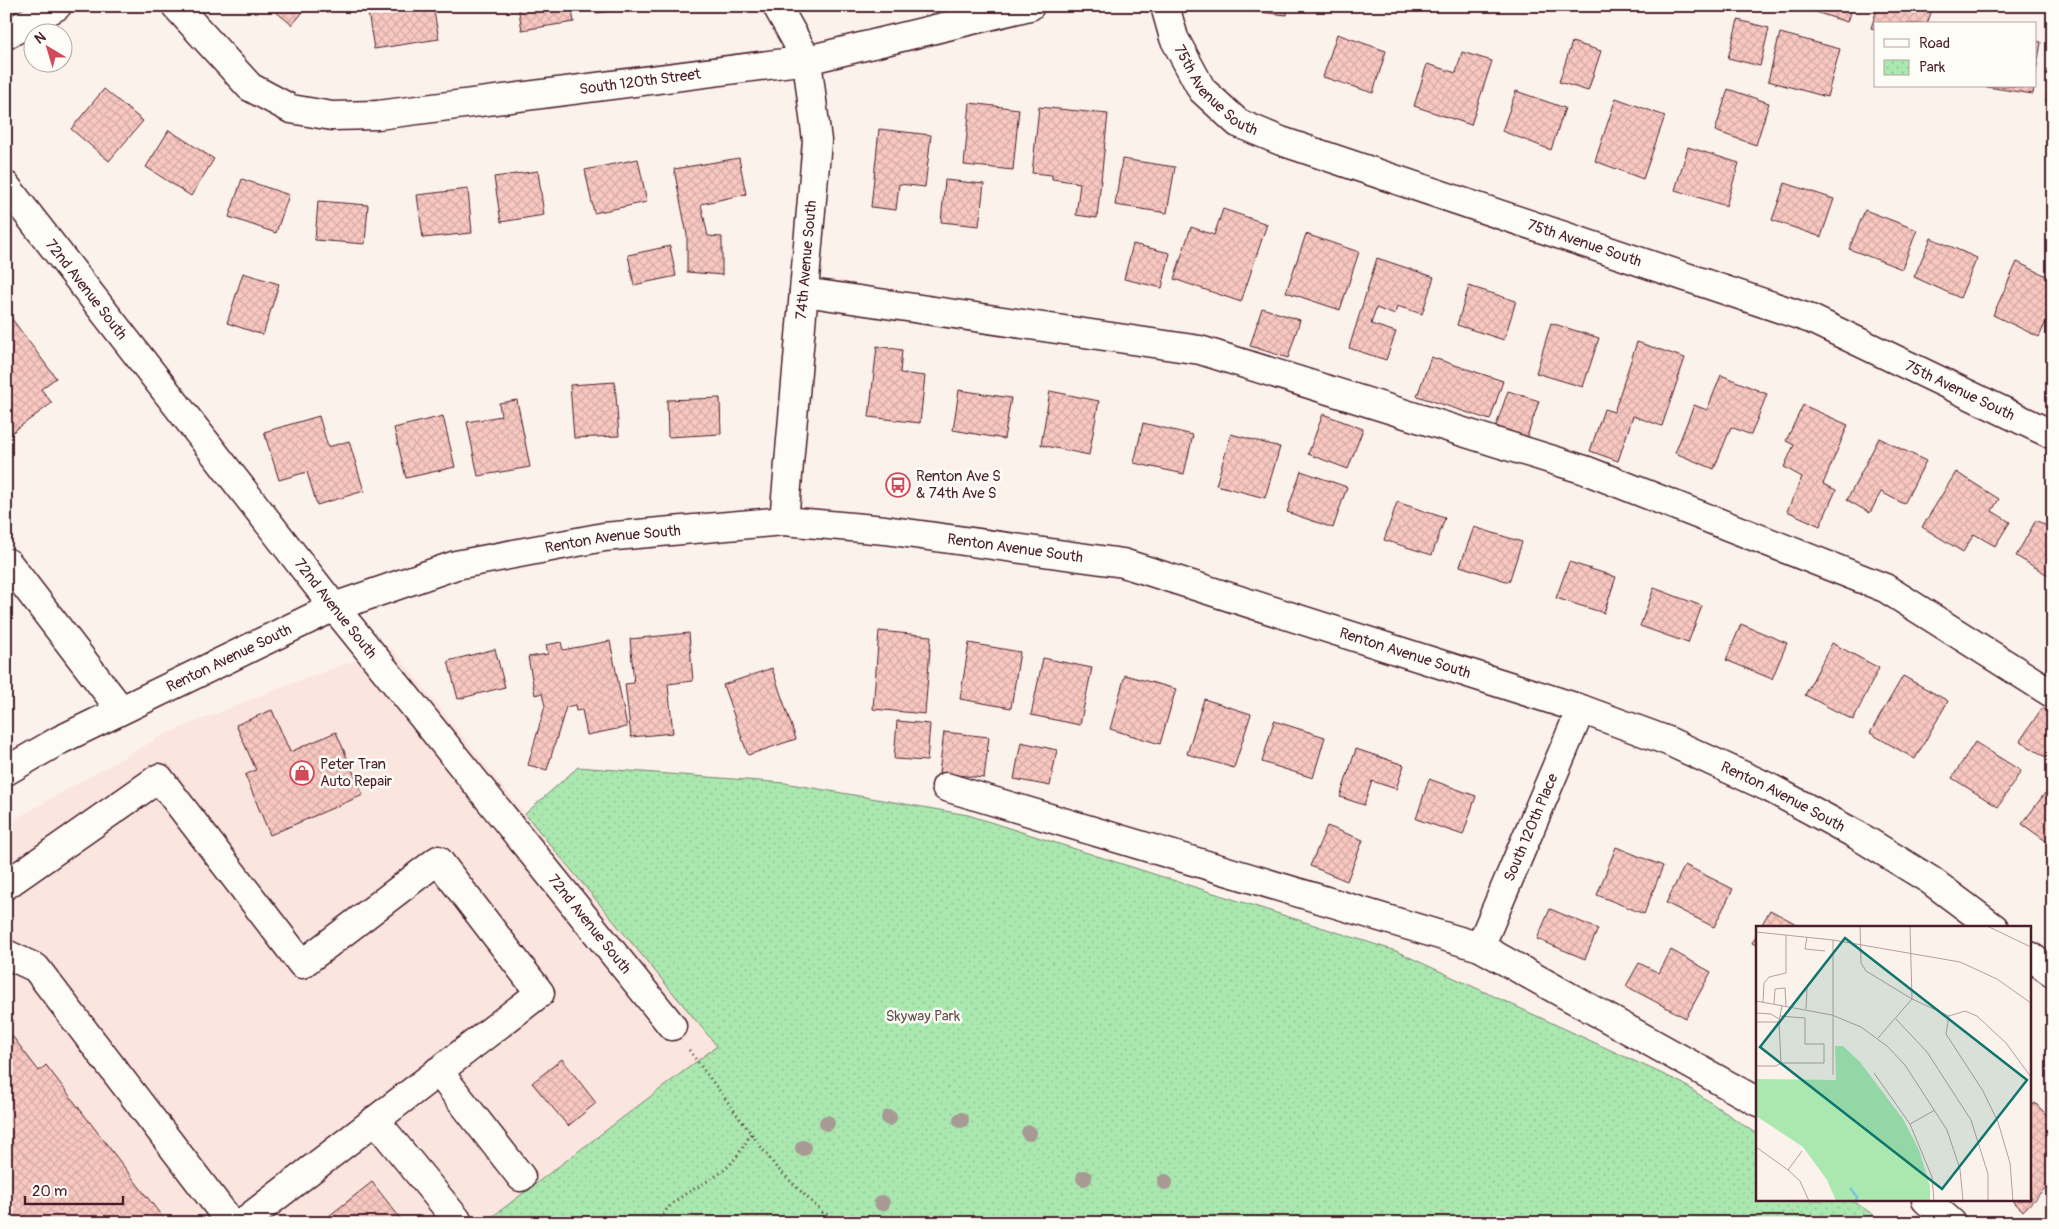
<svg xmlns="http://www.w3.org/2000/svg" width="2059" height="1229" font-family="Pangolin,sans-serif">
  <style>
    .built { fill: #fbe5df }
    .park { fill: url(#park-dots); stroke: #7a846e }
    .building { fill: url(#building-cross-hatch); stroke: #4a1f2b }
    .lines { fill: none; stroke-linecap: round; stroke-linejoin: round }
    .minor-casing { stroke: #4a1f2b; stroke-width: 31 }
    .major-casing { stroke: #4a1f2b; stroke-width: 31 }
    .path { stroke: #4a1f2b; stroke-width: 3; stroke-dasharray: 1 4; stroke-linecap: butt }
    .minor { stroke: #fdfcf7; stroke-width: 28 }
    .major { stroke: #fdfcf7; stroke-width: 28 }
    .tree { fill: #a79994 }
    .labels { text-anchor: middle; stroke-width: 5; stroke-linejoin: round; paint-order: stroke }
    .street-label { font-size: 15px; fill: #4a1f2b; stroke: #fdfcf7 }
    .poi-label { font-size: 15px; fill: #4a1f2b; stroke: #fdfcf7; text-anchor: start }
    .park-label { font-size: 15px; fill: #62514c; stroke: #fdfcf7 }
    .inset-river { fill: none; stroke: #7ec3df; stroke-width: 2.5 }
    .inset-road { fill: none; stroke: #b59e9f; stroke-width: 1 }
    .view { fill: #0f766e; fill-opacity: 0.15; stroke: #0f766e; stroke-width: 2.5 }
    .inset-edge { fill: none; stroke: #4a1f2b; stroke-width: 2.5 }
  </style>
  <defs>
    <pattern id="park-dots" width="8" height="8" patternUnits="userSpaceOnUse" patternTransform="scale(1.25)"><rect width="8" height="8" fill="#aae8b0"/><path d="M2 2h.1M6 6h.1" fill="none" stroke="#94c798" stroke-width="1.8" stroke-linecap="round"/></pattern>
    <pattern id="building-cross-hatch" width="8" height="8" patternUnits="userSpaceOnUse" patternTransform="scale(1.25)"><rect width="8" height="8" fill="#f8c8c1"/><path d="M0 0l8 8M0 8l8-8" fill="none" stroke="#d6aba6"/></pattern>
  </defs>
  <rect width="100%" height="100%" fill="#fcf2ec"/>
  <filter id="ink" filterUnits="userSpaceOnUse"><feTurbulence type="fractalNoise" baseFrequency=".02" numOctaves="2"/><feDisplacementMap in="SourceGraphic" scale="10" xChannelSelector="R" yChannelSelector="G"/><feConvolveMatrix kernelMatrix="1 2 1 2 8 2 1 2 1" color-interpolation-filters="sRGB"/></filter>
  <g filter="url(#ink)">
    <path class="built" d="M391,647L525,814L718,1046L484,1223H6V824L163,735L277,689Z"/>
    <path class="park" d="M578,767L785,783L968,815L1396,951L1682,1083L1758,1135V1200H1852L1885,1223H484L717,1046L525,814Z"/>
    <g class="building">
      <path d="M269,6H308L292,25Z"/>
      <path d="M367,6H433L439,39L374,49Z"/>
      <path d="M518,6H571L574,22L522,30Z"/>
      <path d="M596,6H641L597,13Z"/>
      <path d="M1249,6H1288L1287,15L1249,11Z"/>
      <path d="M1741,6H1762L1760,11Z"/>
      <path d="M1796,6H1852L1847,22Z"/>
      <path d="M1878,6H1931L1933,7L1927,24H1875V29L1871,28Z"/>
      <path d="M1738,20L1769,28L1760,66L1728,58Z"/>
      <path d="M1780,33L1840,49L1827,97L1768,81Z"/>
      <path d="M1337,34L1386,51L1373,93L1323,77Z"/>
      <path d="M2035,41L2041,42L2035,78Z"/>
      <path d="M1572,42L1601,51L1588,91L1559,82Z"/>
      <path d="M1462,52L1492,61L1471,125L1414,106L1427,64L1456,73Z"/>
      <path d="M2053,53V103L2046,102Z"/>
      <path d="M1980,86H2034L2033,94Z"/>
      <path d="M104,89L143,121L109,161L71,129Z"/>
      <path d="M1728,89L1769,103L1756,145L1715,131Z"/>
      <path d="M1516,91L1565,108L1551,150L1502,131Z"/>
      <path d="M1616,98L1665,116L1643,179L1595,161Z"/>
      <path d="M970,103L1019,109L1013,170L964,165Z"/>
      <path d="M1039,107L1108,114L1097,218L1076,215L1080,183L1052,179V175L1032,173Z"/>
      <path d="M879,129L931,135L925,187L899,184L896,210L871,207Z"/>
      <path d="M169,130L214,159L191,196L146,167Z"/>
      <path d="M1688,147L1739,163L1726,206L1675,190Z"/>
      <path d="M739,158L746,194L701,204L708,236L722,237V275L687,272V235L674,169Z"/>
      <path d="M638,159L647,202L594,213L585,170Z"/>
      <path d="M1122,159L1175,167L1167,213L1115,205Z"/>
      <path d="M538,171L544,215L501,222L494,177Z"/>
      <path d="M242,179L289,195L276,233L229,217Z"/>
      <path d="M945,180L984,184L979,226L941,222Z"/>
      <path d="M1785,183L1834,199L1821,237L1772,220Z"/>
      <path d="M468,189L472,233L423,238L417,195Z"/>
      <path d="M318,201L368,205L365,244L315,240Z"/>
      <path d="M1223,209L1267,224L1241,302L1174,279L1191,227L1214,235Z"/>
      <path d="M1865,210L1917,230L1902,269L1849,249Z"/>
      <path d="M1306,234L1359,252L1340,310L1286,292Z"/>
      <path d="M1931,238L1977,258L1960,298L1914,277Z"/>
      <path d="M1133,244L1170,253L1162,288L1124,279Z"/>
      <path d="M670,246L676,276L634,285L628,255Z"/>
      <path d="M1377,258L1434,277L1422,314L1397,306L1395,315L1376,308L1371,324L1396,332L1386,360L1349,348Z"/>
      <path d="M2017,262L2053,279V307L2039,337L1993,315Z"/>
      <path d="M243,273L279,284L263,335L227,323Z"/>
      <path d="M1469,286L1516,301L1504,340L1457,325Z"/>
      <path d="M1262,308L1300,320L1288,358L1250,346Z"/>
      <path d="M6,311L56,378L41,389L52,403L10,434L6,428Z"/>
      <path d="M1551,323L1599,338L1583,387L1536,373Z"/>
      <path d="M1637,342L1685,358L1662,426L1633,416L1618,461L1590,451L1604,409L1614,412Z"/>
      <path d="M877,346L902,350L900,373L925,376L920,423L869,417Z"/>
      <path d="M1431,357L1503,381L1490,420L1417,396Z"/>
      <path d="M1721,375L1767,394L1751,435L1731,427L1714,469L1675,453L1694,405L1707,410Z"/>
      <path d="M615,382L619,436L574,438L570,385Z"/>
      <path d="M959,390L1011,398L1004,439L953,430Z"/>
      <path d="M1050,391L1099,401L1089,455L1041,445Z"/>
      <path d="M1508,391L1539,401L1527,437L1496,426Z"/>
      <path d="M720,398L721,434L668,437L667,400Z"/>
      <path d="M517,400L530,467L478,476L467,422L501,416L499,403Z"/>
      <path d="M1803,405L1848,425L1823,484L1836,490L1820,526L1787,511L1802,477L1784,467L1794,445L1786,441Z"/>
      <path d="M1323,414L1363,429L1348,469L1308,454Z"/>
      <path d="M319,416L328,447L349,441L364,491L317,505L307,472L279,480L264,432Z"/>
      <path d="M443,416L455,467L406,478L394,428Z"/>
      <path d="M1143,423L1193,435L1184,474L1134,463Z"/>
      <path d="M1231,434L1280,447L1265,498L1216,485Z"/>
      <path d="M1879,438L1926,461L1904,504L1881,492L1870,513L1847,500Z"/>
      <path d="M1301,471L1347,487L1333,528L1287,512Z"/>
      <path d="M1956,472L1999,499L1992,511L2010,522L1995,546L1974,534L1963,552L1922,527Z"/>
      <path d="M1397,502L1445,518L1432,555L1384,540Z"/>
      <path d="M2036,520L2053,530V578L2016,556Z"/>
      <path d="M1474,527L1522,542L1509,582L1460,566Z"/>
      <path d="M1569,562L1616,577L1604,613L1556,598Z"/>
      <path d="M1654,588L1702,606L1688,643L1640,626Z"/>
      <path d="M1741,624L1787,643L1772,679L1726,660Z"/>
      <path d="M879,631L931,636L925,714L873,709Z"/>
      <path d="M689,633L693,681L668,684L673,733L631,737L625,684L634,683L630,639Z"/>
      <path d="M610,641L627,727L587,735L582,710L576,711L575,705L566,707L547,770L528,765L545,706L542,693L535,695L528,657L548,654L546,645L561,642L563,650Z"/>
      <path d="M969,643L1020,652L1011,708L960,699Z"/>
      <path d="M1832,643L1879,668L1853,720L1805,695Z"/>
      <path d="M495,649L505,687L458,699L448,661Z"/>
      <path d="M1043,658L1092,668L1080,725L1031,715Z"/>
      <path d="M772,668L796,739L748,755L723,685Z"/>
      <path d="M1125,675L1176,689L1160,744L1110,729Z"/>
      <path d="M1903,676L1948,701L1915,759L1870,733Z"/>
      <path d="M1204,699L1251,714L1234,768L1187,754Z"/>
      <path d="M2042,708L2053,715V749L2047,758L2020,741Z"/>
      <path d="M272,710L290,752L336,732L363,795L270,835L245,775L256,770L236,725Z"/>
      <path d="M897,721L930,724L927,761L894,759Z"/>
      <path d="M1274,721L1325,737L1313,778L1262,762Z"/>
      <path d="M944,732L989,737L984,778L939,773Z"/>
      <path d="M1021,742L1057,750L1050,786L1014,779Z"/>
      <path d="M1975,742L2021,771L1998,807L1952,778Z"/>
      <path d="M1356,749L1404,765L1396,789L1372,781L1364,805L1340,797Z"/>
      <path d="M1429,779L1476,796L1463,835L1416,819Z"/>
      <path d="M2045,793L2053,799V846L2022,824Z"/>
      <path d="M1327,826L1363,840L1347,881L1310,866Z"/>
      <path d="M1616,847L1663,866L1644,914L1597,895Z"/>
      <path d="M1685,865L1733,889L1714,927L1666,903Z"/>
      <path d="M1550,909L1598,929L1585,959L1537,939Z"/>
      <path d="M1770,910L1804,928H1760Z"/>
      <path d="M1758,932V946L1752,943Z"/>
      <path d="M1671,950L1711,972L1686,1018L1626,986L1639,963L1659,973Z"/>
      <path d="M6,1028L39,1071L46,1065L167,1223H6Z"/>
      <path d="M562,1059L596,1103L568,1126L532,1083Z"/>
      <path d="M2035,1103L2053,1121V1180L2023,1211L2012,1200H2030V1107Z"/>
      <path d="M372,1182L404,1223H320Z"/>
      <path d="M2053,1187V1199L2047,1192Z"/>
    </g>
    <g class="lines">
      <g class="minor-casing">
        <g id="minor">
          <path id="s1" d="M176,6L250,87L291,109L332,116L378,115L807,60L1030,6"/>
          <path d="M777,6L807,60L817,141L784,521"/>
          <path id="s2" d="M1165,6L1174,38L1202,90L1238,123L1281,141L1811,319L2053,435"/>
          <path d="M6,35L57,6"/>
          <path id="s3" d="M6,186L334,607L672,1026"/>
          <path d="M804,292L1200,350L1585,470L1885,588L2053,694"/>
          <path d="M8,563L121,710"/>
          <path d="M946,787L1480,947L1758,1102"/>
          <path d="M6,885L159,778L302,964L438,860L540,993L242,1223"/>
          <path id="s4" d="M1480,947L1581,709"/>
          <path d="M6,954L36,968L231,1223"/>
          <path d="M438,1071L521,1177"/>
          <path d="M375,1120L457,1220"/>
          <path d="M1926,1200L1952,1223"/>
        </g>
      </g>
      <g class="major-casing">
        <g id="major">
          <path id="s5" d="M6,771L60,740L334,607L456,565L604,537L784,521L885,530L1123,563L1581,709L1668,741L1770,788L1857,835L1930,880L1994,928"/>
          <path d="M2030,956L2053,973"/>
        </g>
      </g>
      <g class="path">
        <path d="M689,1050L776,1167L822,1212L844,1223"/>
        <path d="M658,1223C670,1198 693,1191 714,1177C731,1167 742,1151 751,1133"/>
        <path d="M819,1223L822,1212"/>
      </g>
      <use href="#minor" class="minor"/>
      <use href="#major" class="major"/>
    </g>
    <g class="tree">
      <circle cx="889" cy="1118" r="8"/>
      <circle cx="961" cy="1120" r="8"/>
      <circle cx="827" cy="1123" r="8"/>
      <circle cx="1029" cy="1133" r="8"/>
      <circle cx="803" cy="1148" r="8"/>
      <circle cx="1084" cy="1178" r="8"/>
      <circle cx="1165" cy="1182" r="8"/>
      <circle cx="882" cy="1203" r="8"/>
    </g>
  </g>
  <defs>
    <g id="bus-ring" transform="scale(1.25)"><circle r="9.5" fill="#fdfcf7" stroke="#d1495b" stroke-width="1.5"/><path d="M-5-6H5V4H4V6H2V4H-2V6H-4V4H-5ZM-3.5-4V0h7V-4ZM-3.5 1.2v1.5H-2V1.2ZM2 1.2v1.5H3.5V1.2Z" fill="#d1495b"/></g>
    <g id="shop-ring" transform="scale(1.25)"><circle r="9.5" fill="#fdfcf7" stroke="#d1495b" stroke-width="1.5"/><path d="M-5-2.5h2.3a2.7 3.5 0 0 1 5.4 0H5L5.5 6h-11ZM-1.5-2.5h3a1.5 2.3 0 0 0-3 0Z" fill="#d1495b"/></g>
  </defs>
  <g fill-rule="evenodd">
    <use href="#bus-ring" x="898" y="485"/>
    <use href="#shop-ring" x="302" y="773"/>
  </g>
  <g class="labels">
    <g class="street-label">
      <text dy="5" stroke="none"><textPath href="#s1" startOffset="508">South 120th Street</textPath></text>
      <text dy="5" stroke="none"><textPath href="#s2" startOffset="102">75th Avenue South</textPath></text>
      <text dy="5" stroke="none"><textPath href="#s2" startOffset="508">75th Avenue South</textPath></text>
      <text transform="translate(806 260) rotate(-85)" y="5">74th Avenue South</text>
      <text dy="5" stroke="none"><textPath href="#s3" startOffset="131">72nd Avenue South</textPath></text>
      <text dy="5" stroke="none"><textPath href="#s2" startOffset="912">75th Avenue South</textPath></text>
      <text dy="5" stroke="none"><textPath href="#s5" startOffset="655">Renton Avenue South</textPath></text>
      <text dy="5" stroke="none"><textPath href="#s5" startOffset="1060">Renton Avenue South</textPath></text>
      <text dy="5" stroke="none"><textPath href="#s3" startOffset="536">72nd Avenue South</textPath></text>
      <text dy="5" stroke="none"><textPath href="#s5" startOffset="1465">Renton Avenue South</textPath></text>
      <text dy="5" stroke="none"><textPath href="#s5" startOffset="250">Renton Avenue South</textPath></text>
      <text dy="5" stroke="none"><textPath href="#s5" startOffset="1870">Renton Avenue South</textPath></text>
      <text dy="5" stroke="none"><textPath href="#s4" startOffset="130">South 120th Place</textPath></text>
      <text dy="5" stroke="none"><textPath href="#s3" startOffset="941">72nd Avenue South</textPath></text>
    </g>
    <g class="poi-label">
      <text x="916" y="481">Renton Ave S<tspan x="916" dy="17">&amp; 74th Ave S</tspan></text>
      <text x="320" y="769">Peter Tran<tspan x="320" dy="17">Auto Repair</tspan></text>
    </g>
    <g class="park-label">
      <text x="923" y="1021">Skyway Park</text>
    </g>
  </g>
  <g transform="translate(1756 926)">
    <rect width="275" height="275" fill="#fcf2ec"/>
    <path d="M79,120H87L104,136L147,193L163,224L174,260V275H80L71,254L47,221L0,190V153L80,154Z" fill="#aae8b0"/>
    <path d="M115,210L116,235L105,258L83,251L77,225L79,221Z" fill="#aae8b0"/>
    <path class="inset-river" d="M94,262L101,271L100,275"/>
    <path class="inset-road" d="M104,0L105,37L110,45L156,73L193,90L209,85L221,90L250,117L275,151M231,0L275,21M0,6L77,14L204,36L241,53L275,77M51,11L49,23L69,25M77,14V149M0,75L76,89L105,101L131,120L149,139L191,204L204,243L207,275M7,76L8,57L13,51L30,47V9M18,78L19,63L29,62L30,80M50,83L51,62M0,87L15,88L23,93M24,90L49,92V118H68V137H25L23,96L26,79M193,90L190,108L227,165L242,196L254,237L257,275M140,93L171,126L215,194L232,248V275M0,96H23M122,112L156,73L154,0M0,140H20L25,137M118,147L154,198L176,251L178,275M154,198L179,184M0,221L32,244L46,225M32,244L44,255L53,275"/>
    <path class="view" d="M89,12L271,154L186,263L4,121Z"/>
    <rect width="275" height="275" class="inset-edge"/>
  </g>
  <rect width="2059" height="1229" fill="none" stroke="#fdfcf7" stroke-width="25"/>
  <rect x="12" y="12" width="2034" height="1204" fill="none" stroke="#4a1f2b" stroke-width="2" filter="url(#ink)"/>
  <rect x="1874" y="22" width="162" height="65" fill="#fdfcf7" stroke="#b5a4a5"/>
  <rect x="1884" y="39" width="25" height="8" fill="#fdfcf7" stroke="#b5a4a5"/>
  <text x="1919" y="48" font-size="15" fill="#4a1f2b">Road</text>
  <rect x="1884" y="60" width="25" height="15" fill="url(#park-dots)" stroke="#b5a4a5"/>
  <text x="1919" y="72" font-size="15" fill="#4a1f2b">Park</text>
  <g transform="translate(48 48) rotate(322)"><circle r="24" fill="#fdfcf7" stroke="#b5a4a5"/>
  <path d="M0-4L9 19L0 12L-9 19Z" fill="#d1495b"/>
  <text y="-8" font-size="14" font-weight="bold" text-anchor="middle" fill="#4a1f2b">N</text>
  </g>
  <path d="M25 1196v8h98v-8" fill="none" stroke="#4a1f2b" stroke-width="2.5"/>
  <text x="32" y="1196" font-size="15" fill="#4a1f2b" stroke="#fdfcf7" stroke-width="4" paint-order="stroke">20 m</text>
</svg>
